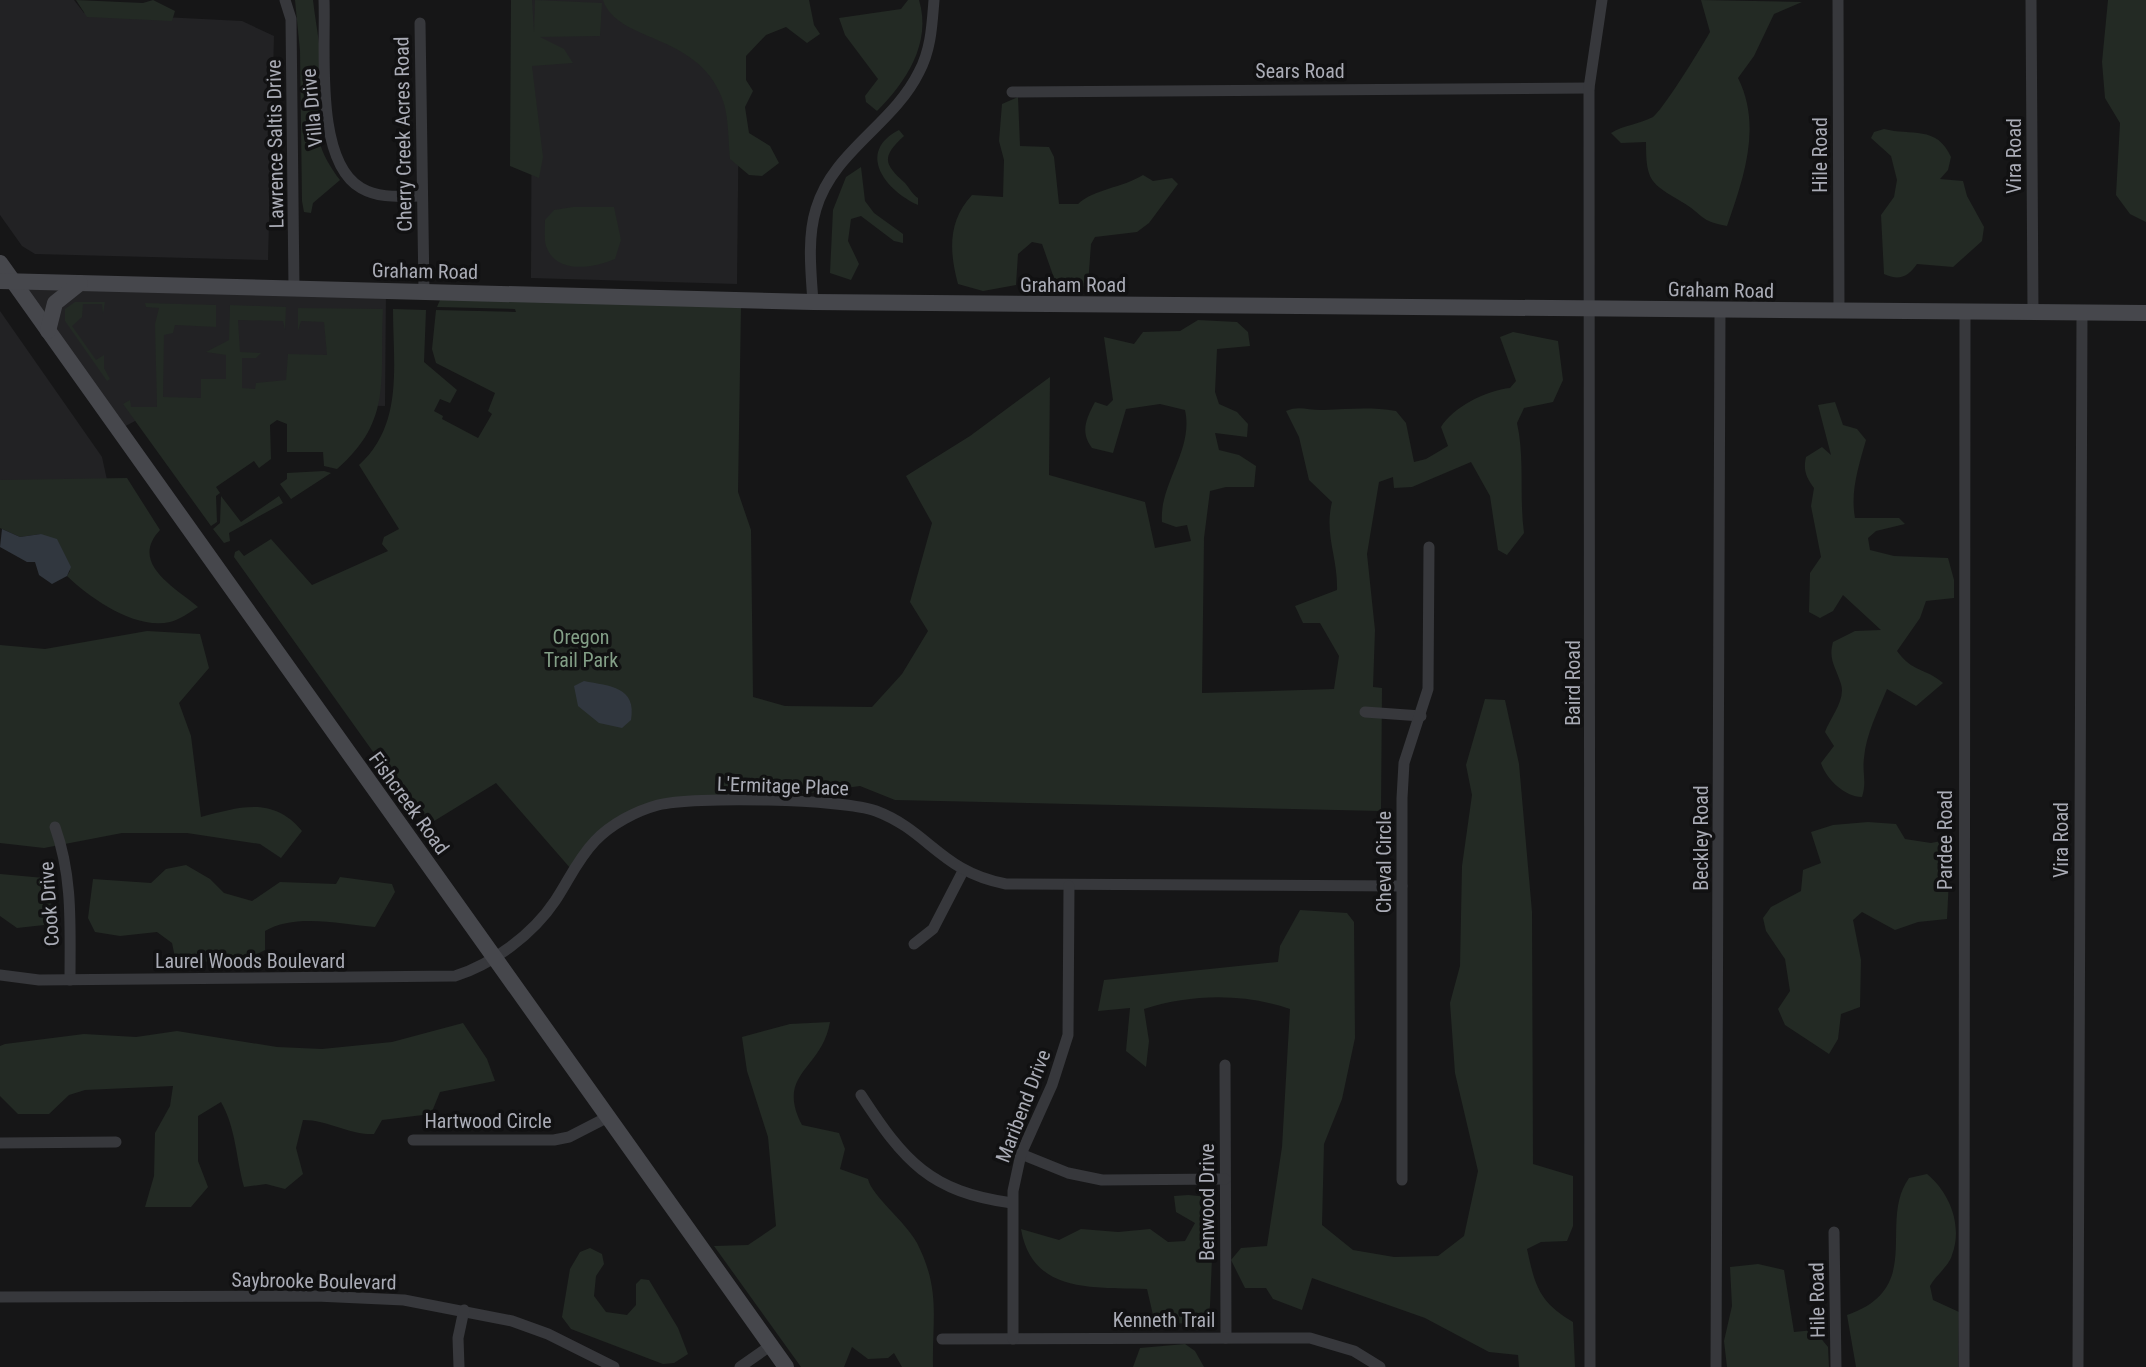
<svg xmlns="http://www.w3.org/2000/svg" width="2146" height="1367" font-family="'Roboto Condensed',sans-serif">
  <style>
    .built { fill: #222224 }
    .green { fill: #232a24 }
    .water { fill: #31373f }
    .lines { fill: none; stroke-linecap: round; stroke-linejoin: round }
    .street { stroke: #37383c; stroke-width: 11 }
    .secondary { stroke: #46474c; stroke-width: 16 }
    .labels { text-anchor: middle; stroke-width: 7; stroke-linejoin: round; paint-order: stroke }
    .street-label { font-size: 20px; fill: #aaacb6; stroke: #111112 }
    .park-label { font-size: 20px; fill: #839f87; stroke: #111112 }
  </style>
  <rect width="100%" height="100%" fill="#161617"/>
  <g class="built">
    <path d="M0,0H74L84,13L242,21L274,36L268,260L35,254L22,246L0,215Z"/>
    <path d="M532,0H740L737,284L531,278Z"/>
    <path d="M14,281L386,291L385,406L171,402L118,430Z"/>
    <path d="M0,311L102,457L107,480H0Z"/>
  </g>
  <g class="green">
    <path d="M76,0L143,3L153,0L175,11L172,21L87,17Z"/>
    <path d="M295,0H313C316,27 322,53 322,80C322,129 307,135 340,180L313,203L311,213L304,212L302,201L300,51Z"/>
    <path d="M511,0H532L534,32L535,0L602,3L600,36L540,37L564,49L573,63L532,66L543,157L539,178L510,166Z"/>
    <path d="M603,0H809L814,25L820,34L807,43L786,27L766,35L746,56V80L753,91L745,107L749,133L770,146L779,163L762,176L749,175L730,159C728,140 729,115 722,98C697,32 617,43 603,0Z"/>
    <path d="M908,0H919C932,43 906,82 877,111L866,102L865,96L878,79L845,35L839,18L901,9Z"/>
    <path d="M1701,0L1802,2L1774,14L1754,56L1738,78C1762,126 1744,177 1727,226C1699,221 1704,215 1682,202C1650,183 1646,181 1646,142L1621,143L1611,133C1624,125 1640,124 1653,117C1663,110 1703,45 1710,32Z"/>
    <path d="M2108,0H2146V222L2130,214L2116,195L2120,123L2105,98L2102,62Z"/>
    <path d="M1018,97L1020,146L1049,147L1054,157L1059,204H1078C1094,189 1122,188 1143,175L1153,181L1172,178L1178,184L1149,223L1137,232L1095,237L1091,244L1088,285L1079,288L1054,278L1042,244L1032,242L1018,254L1016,285L983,291L958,284C949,251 948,221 972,195L1003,197L1004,160L999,141L1002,104Z"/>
    <path d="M1884,129C1911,136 1937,125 1951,157L1948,170L1940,179L1963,181L1967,196L1984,227L1982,241L1953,267L1917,264C1908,277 1899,281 1884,274L1881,215L1894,197L1897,180L1891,156L1871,138L1874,132Z"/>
    <path d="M899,130L904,136C881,157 884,164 905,183C910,189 912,194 918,198V205C885,190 856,152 899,130Z"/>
    <path d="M861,167L865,201L874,213L903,234V243L894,241L861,216L851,219L848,241L859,264L851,280L830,273L833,210L846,177Z"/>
    <path d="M573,207H614L621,240L615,259C594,268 556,275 546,246C544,239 545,228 545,220L554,210Z"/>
    <path d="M440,300L741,306L738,492L751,530L753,697L785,706L872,707L902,674L928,631L910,602L932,523L906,476L970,436L1050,377L1049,475L1145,502L1155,548L1191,541L1187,525L1176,527L1162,522C1159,484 1194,450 1185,410L1160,404L1126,409L1113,453L1092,448C1080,432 1086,419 1095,402L1107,406L1113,400L1104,337L1134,344L1143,332L1180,331L1198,320L1237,322L1248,332L1250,346L1217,349L1215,392L1219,404L1237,412L1248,424L1247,437L1215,433L1219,450L1239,455L1256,466L1254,487H1226L1210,491L1204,538L1202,693L1334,689L1339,656L1320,623H1303L1295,606L1337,590C1338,557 1324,535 1332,502L1309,480L1299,437L1286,411C1300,405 1309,411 1324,410C1350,409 1371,407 1396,411L1406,423L1414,462L1426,459L1448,446L1441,427C1453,407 1487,390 1510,388L1516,381L1500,337L1513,332L1558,341L1563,380L1553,402L1524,408L1517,423C1525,459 1519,496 1524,533L1507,555L1498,550L1490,496L1471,462L1412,487L1394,488L1393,477L1379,482L1367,554L1375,630L1373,687L1382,688L1381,811L895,800L860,786L744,802L678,803L620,822L571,869L496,783L426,826L234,557L235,552L239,550L244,556L271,539L312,585L388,551L382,544L384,537L399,529L359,465C404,424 393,365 393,309L426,310L424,362L457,390L450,403L440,399L434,411L443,416L442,419L478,438L492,414L488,411L495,393L436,363L432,349L436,310L516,312L515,309L437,307Z"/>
    <path d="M75,302H105L103,314L102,304H83L82,317L72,326L96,360L104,355V368L110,379L107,381L65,321V309Z"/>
    <path d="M145,303L216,305V327L175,325L173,333L164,335L163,397L201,398V379H226V355L206,352L229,340L230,305L286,307L285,330L283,321L238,320L240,352L261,353L256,358H242V388L255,389L256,383L286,380L288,354L327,355L324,322L301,321L298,331V308L383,309C379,377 394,420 337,469L324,466L323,452H287V424L277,420L270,425L271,459L259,468L254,461L216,487L220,493L216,496L217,522L211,526L123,404L130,400L131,407H157L155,324L159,308L146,307Z"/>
    <path d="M1835,402L1843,425L1857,429L1866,440C1859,465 1850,491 1855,518H1899L1905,524L1876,531L1868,538L1870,550L1894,556L1948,558L1954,580V598L1926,601L1920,618L1897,651C1913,673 1924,667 1943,683L1916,706L1887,689C1878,711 1866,734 1864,758C1862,772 1867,782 1862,797C1845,797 1826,779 1821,763L1834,746L1825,732C1830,718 1846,700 1841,684C1836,667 1828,660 1833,642L1855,631L1881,630L1843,595L1833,611L1820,618L1809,612L1810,573L1821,557L1811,506L1814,488C1806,477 1803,470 1806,457L1822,447L1831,455L1818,405Z"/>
    <path d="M324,471L331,473L291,499L280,484L287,479V473Z"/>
    <path d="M127,478L160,530C129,563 174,587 198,607C190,612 179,620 170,622C135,630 90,598 67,576L70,571L41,534L20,537L0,528V480Z"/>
    <path d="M221,496L241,522L279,496L283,503L229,533L230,541L224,543L213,529L220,523Z"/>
    <path d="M147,631L200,634L209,668L179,703L191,736L201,817C240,807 273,796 302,831L281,858L260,844L187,833H122L44,848L0,843V645L45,649Z"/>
    <path d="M1485,699L1505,700L1519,764L1532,912L1533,1164L1573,1176V1226L1567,1241L1541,1242L1527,1249C1535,1286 1539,1302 1573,1322L1575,1367H1519L1518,1355L1489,1352L1425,1318L1312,1278L1302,1310L1273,1299L1266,1288H1245L1231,1260L1241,1248L1267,1246L1282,1147L1290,1009C1242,993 1192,994 1144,1009L1149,1041L1146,1067L1126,1051L1130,1008L1098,1011L1104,980L1278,962L1280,946L1300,910L1347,913L1354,922L1355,1038L1342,1099L1324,1144L1322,1225L1353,1250L1394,1257L1438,1256L1464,1236L1478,1171L1455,1073L1450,1003L1460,966L1462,866L1472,795L1466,765Z"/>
    <path d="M1868,822L1896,824L1905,839L1931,843L1951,839L1947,919L1918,922L1895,930L1862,912L1853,920L1861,960L1860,1007L1841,1014L1838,1039L1829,1054L1785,1025L1778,1009L1790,991L1785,959L1766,931L1763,918L1771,907L1801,891L1803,870L1821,863L1811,832L1833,825Z"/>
    <path d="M186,865L210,879L224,893L252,901L280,882L336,884L340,877L392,884L395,892L375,927C342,924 294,913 265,931V950L244,961L176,962L172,943L157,932L120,936L95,932L88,918L93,879L151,883L166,869Z"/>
    <path d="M0,874L44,878L54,894L44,925L17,928L0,916Z"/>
    <path d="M830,1022C822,1070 775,1073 802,1125L839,1133L845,1149L840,1169L868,1179C871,1195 906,1222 917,1243C941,1290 932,1318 933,1367H902L894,1353L888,1358L868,1359L852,1347L844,1367H801L714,1246L748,1245L776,1226L768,1137L747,1071L742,1037L790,1024Z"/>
    <path d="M463,1023L487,1059L495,1081L440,1092L431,1114L382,1120L374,1134C348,1135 329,1120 303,1120L296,1148L303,1174L285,1189L266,1184L244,1187C236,1158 236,1128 221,1102L198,1116V1161L208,1187L191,1207H145L154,1176L155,1133L170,1106L173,1086L85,1090L69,1095L49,1114H18L0,1096V1046L5,1044L84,1034L136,1037L177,1031L277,1047L322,1049L392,1042Z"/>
    <path d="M1927,1174C1950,1193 1963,1226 1952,1255C1949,1266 1936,1275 1930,1286L1933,1300L1959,1312L1958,1367H1856L1847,1315C1926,1288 1877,1223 1909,1178Z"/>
    <path d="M1188,1195L1209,1197L1214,1210L1210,1306L1206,1324L1164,1323L1153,1315L1147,1289C1093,1287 1032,1294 1021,1229L1059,1240L1081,1229L1118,1232L1150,1229L1168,1242L1185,1241L1195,1223L1176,1212L1174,1196Z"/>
    <path d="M590,1248L602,1254L604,1264L596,1276L594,1296L606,1312L627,1315L636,1305V1284L641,1279L649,1280L678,1328L688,1354L674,1363L663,1364L571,1329L562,1317L570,1269L580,1252Z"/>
    <path d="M1758,1264L1784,1270L1794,1332L1814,1330L1828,1347L1829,1367H1727L1724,1341L1732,1306L1730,1267Z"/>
    <path d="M1185,1344L1195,1351L1204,1367H1133L1140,1348Z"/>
  </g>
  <g class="water">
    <path d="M2,529L20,537L41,534L57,539L71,567L67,576L52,584L39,575L35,562H27L0,547Z"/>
    <path d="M584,681C610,686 637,687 631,720L622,728L599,723L578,706L574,686Z"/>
  </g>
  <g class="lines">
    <g class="street">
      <path d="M285,0L291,19L294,289"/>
      <path d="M324,0C326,49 314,161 361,188C380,199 401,196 422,196"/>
      <path d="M1838,0L1839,311"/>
      <path d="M2031,0L2033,312"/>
      <path d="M420,23L424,292"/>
      <path d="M1012,92L1589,88"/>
      <path d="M813,302C811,273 807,238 816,209C833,151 893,125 919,72C931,50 932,25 934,0"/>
      <path d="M1365,712L1421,716"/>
      <path d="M55,827C73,877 70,927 70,980"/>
      <path d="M914,944L933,929L963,871"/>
      <path d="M0,975L39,980L455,976C493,964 533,934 555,901C569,880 577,860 595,841C611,824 636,811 658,805C692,796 844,799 876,811C929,831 941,872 1006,884L1402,886"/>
      <path d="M1225,1065L1226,1338"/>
      <path d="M861,1095C904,1161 930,1192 1012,1203"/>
      <path d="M413,1140H554L569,1137L606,1118"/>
      <path d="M0,1143L116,1142"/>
      <path d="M1021,1154L1068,1173L1102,1180L1225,1179"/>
      <path d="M1402,1180V798L1404,763L1428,689L1429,547"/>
      <path d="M1834,1232L1836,1367"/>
      <path d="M0,1297L316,1296L404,1300L512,1321L548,1334L614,1367"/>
      <path d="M942,1339L1310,1338L1354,1351L1380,1367"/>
      <path d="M1013,1339V1191L1021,1154L1052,1085L1068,1035L1069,886"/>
      <path d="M459,1367L458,1338L464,1310"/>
      <path d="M740,1367L770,1346"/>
      <path d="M1590,1367L1589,88L1602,0"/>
      <path d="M1716,1367L1720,310"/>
      <path d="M1964,1367L1965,312"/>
      <path d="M2078,1367L2082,313"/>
    </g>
    <g class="secondary">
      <path d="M0,263L786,1367"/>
      <path d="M0,281L813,302L2146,313"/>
      <path d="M48,331L55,303L80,283"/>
    </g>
  </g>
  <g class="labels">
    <g class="street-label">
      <text x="1300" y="78">Sears Road</text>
      <text transform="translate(312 108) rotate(-95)" y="7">Villa Drive</text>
      <text transform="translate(403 134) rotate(-91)" y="7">Cherry Creek Acres Road</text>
      <text transform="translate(275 144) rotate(-91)" y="7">Lawrence Saltis Drive</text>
      <text transform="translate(1820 155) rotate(-90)" y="7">Hile Road</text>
      <text transform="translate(2014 156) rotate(-90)" y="7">Vira Road</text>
      <text transform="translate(425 271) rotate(1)" y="7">Graham Road</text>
      <text x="1073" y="292">Graham Road</text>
      <text transform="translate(1721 290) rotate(1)" y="7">Graham Road</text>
      <text transform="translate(1573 683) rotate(-90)" y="7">Baird Road</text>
      <text transform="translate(783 786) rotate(2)" y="7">L'Ermitage Place</text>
      <text transform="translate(409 803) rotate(54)" y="7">Fishcreek Road</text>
      <text transform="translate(1701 838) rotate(-90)" y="7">Beckley Road</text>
      <text transform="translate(1945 840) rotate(-90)" y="7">Pardee Road</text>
      <text transform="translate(2061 840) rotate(-90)" y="7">Vira Road</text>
      <text transform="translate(1384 862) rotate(-90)" y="7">Cheval Circle</text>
      <text transform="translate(49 904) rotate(-94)" y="7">Cook Drive</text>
      <text x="250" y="968">Laurel Woods Boulevard</text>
      <text transform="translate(1023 1106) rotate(-69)" y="7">Maribend Drive</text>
      <text x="488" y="1128">Hartwood Circle</text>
      <text transform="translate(1207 1202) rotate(-90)" y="7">Benwood Drive</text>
      <text transform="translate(314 1281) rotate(1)" y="7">Saybrooke Boulevard</text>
      <text transform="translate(1817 1300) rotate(-91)" y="7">Hile Road</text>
      <text x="1164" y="1327">Kenneth Trail</text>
    </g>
    <g class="park-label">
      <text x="581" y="644">Oregon<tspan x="581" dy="23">Trail Park</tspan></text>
    </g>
  </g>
</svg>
